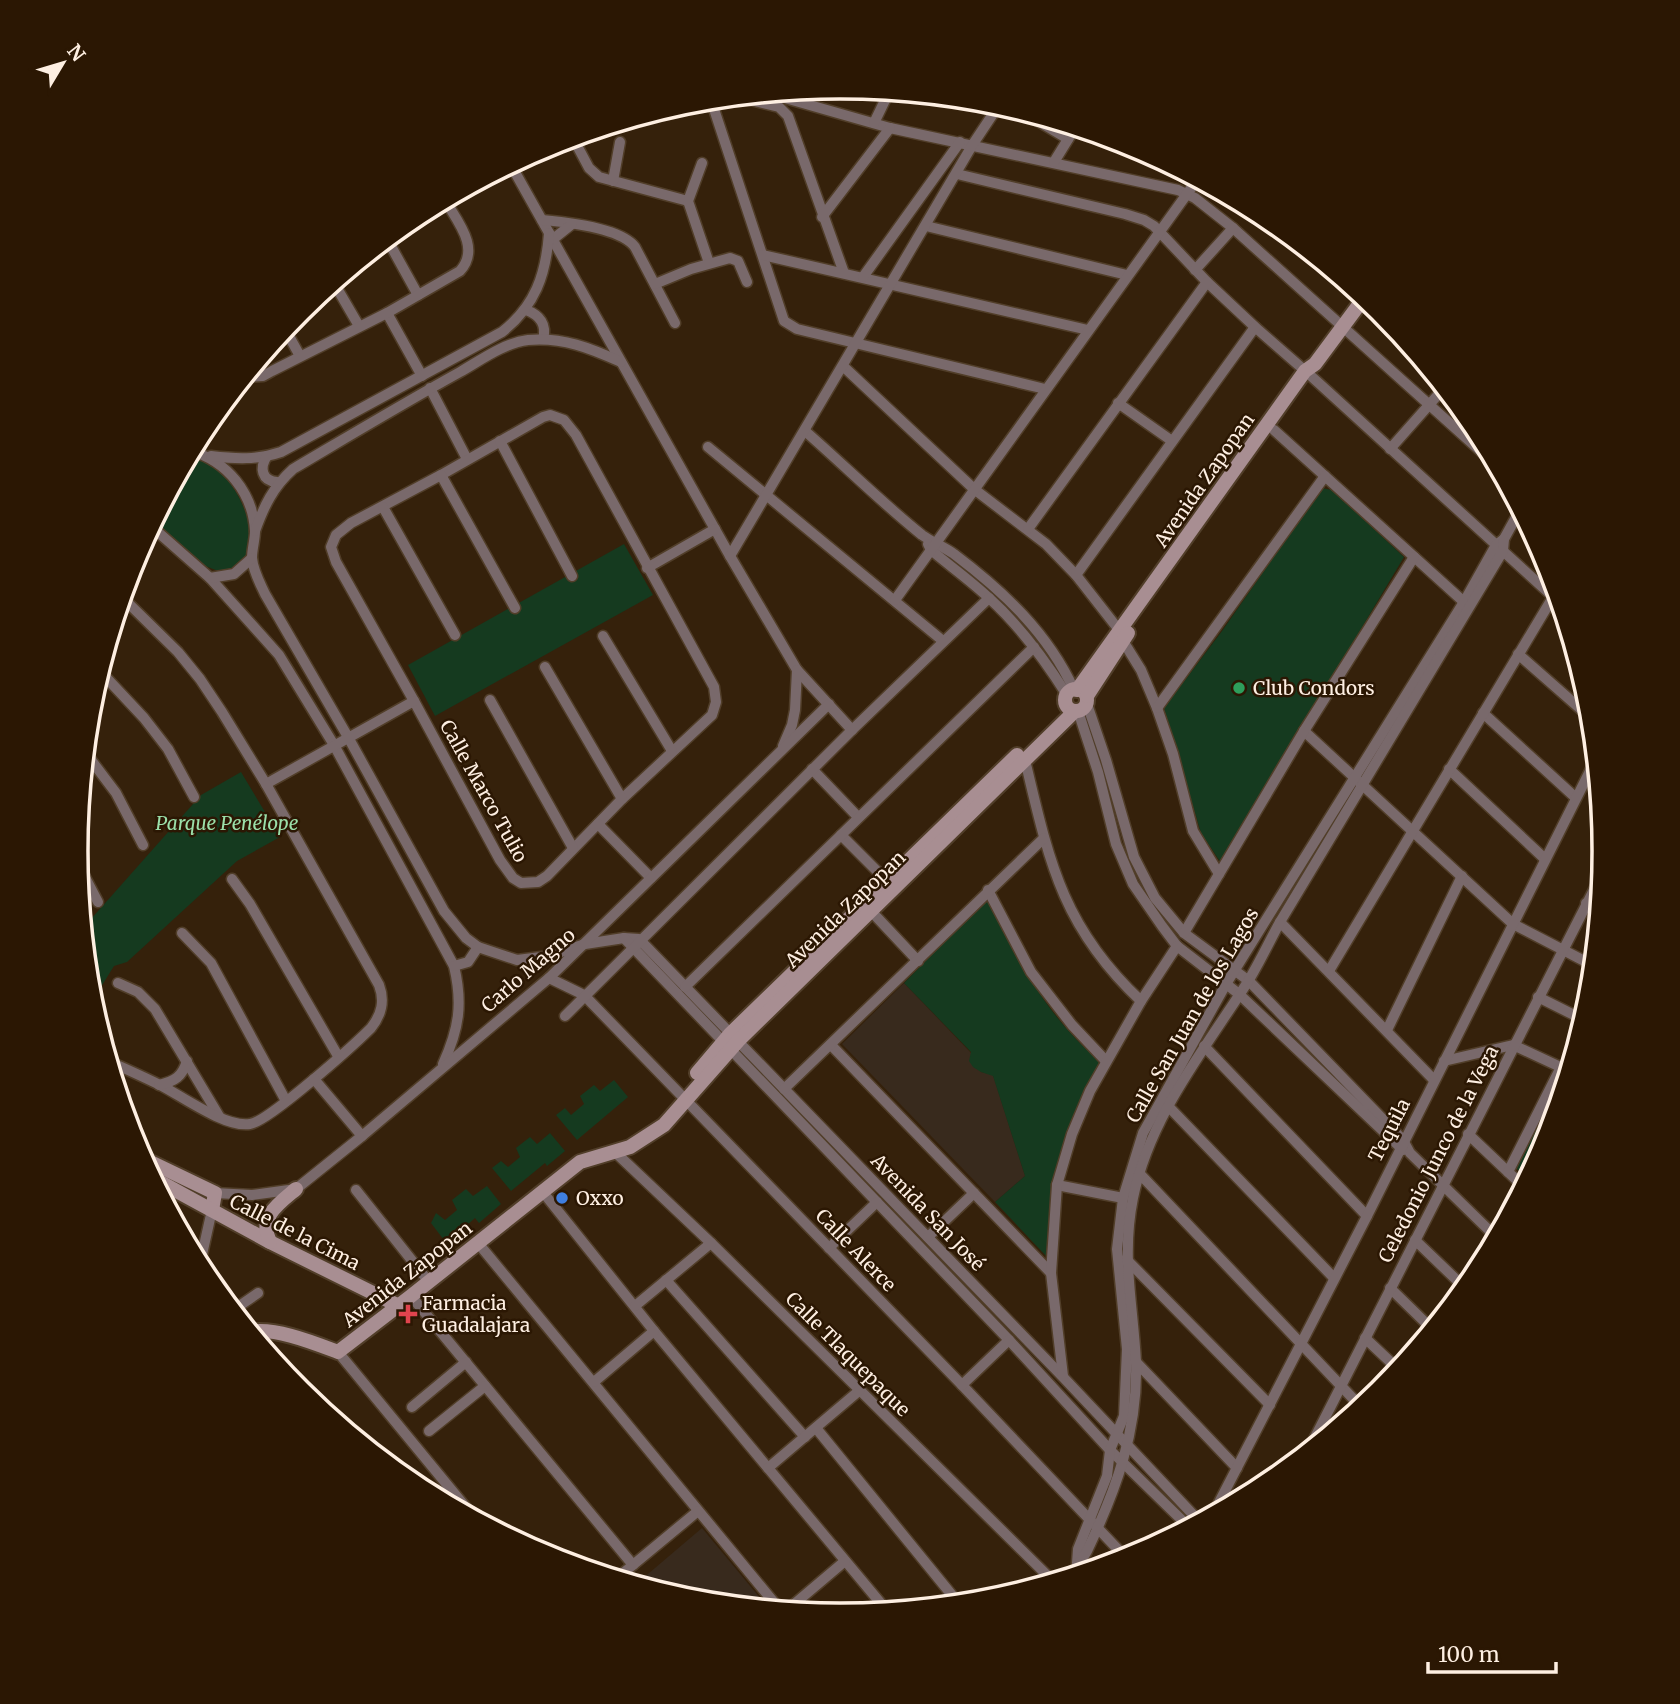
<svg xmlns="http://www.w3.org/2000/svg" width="1680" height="1704" font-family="Merriweather,serif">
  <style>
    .education { fill: #382a1d }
    .green { fill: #153a1f }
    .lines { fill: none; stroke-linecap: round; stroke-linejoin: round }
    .street-casing { stroke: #513e29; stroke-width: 13 }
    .secondary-casing { stroke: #513e29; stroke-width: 18 }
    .street { stroke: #79696b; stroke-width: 10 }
    .secondary { stroke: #a88e92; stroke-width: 14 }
    .leisure-dot { fill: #2e9e5b; stroke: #2b1703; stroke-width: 2.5 }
    .shop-dot { fill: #3f7fe0; stroke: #2b1703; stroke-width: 2.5 }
    .health-dot { fill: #e0444e; stroke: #2b1703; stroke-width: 2.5 }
    .labels { text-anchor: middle; stroke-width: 5; stroke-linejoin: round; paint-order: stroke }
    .street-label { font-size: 19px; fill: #feefe2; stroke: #2b1703 }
    .poi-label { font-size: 19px; fill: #feefe2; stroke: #2b1703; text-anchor: start }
    .park-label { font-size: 19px; font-style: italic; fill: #9be0aa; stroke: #2b1703 }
    .rim { fill: none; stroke: #feefe2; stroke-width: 3.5 }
  </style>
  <rect width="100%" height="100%" fill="#35210b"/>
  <g class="education">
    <path d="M904,983L971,1053L981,1072L993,1075L1025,1176L995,1202L842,1044Z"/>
    <path d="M702,1528L770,1610L690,1602L635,1585Z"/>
  </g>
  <g class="green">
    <path d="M188,456C201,460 213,465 222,474C242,492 266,548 237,567C233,570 225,571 221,572L205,566L154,522Z"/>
    <path d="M1322,488L1332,490L1404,557L1221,863L1201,833L1164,708L1222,631Z"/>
    <path d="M624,544L653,595L435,716L408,665Z"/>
    <path d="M241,772L280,837L237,861L127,962L114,966L91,1003L83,928L201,795Z"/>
    <path d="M987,899C1017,960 1048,1019 1102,1063L1078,1110L1052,1188L1046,1256L995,1202L1025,1176L993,1076L981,1072L973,1067L969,1061L971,1052L904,983Z"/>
    <path d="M1564,1074L1567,1076L1546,1145L1528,1179L1516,1168Z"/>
    <path d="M614,1080L628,1097L577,1140L556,1115L565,1108L571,1115L584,1104L580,1096L594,1085L600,1091Z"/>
    <path d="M550,1133L565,1151L547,1166L545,1163L511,1191L492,1168L501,1161L508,1167L520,1157L516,1148L530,1137L537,1144Z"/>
    <path d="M487,1186L501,1204L479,1223L475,1218L466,1226L470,1231L450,1248L431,1223L436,1213L445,1220L457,1210L452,1200L466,1189L473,1196Z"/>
  </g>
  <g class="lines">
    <g class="street-casing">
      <g id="street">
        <path d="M771,94L890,128L1178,190L1195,198L1233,228L1495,464"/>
        <path d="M739,97L779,107L788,116L844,273"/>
        <path d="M711,100L784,321L797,329L1045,389"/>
        <path d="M806,103L813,90"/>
        <path d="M1021,111L1068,139"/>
        <path d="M874,123L889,92"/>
        <path d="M573,138L589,168L599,177L688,201"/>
        <path d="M1054,162L1075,128"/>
        <path d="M702,163L688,201L709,263"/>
        <path d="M511,165L730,556L797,670L795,710L792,725L783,746"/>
        <path d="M957,174L1125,214L1144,220L1154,226L1207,282L1255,327L1311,376L1560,603"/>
        <path d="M613,181L620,142"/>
        <path d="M822,217L890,128"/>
        <path d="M542,220C565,222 621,228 635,247L675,323"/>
        <path d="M926,226L1127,275"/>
        <path d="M387,239L418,295"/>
        <path d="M552,240L572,224"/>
        <path d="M1290,242L1293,239"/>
        <path d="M763,255L1088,330"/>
        <path d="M1195,270L1233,228"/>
        <path d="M863,277L960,142"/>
        <path d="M334,283L359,326"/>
        <path d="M655,284L691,269L730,258L738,261L747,282"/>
        <path d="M526,310C540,315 547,325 543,339"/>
        <path d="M387,313L422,376"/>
        <path d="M285,329L300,356"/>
        <path d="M844,367L974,489L1046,544L1076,575L1119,630"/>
        <path d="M245,377L263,376L272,371L387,313L460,271C481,248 457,221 445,200"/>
        <path d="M430,388L467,459"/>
        <path d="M1118,403L1172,441"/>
        <path d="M550,415L564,420L576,435L714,687L716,702L712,715L622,799L547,876L538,882L521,883L513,878L500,860L414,701L336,562L331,547L336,535L351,523L441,475L543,417Z"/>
        <path d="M1274,430L1464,602"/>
        <path d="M805,431C844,465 882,503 922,535C932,542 944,547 954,554C1003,591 1048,633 1074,690"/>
        <path d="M500,441L572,576"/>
        <path d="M708,447L943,641"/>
        <path d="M1390,449L1444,388"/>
        <path d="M191,451C227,461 253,493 255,531C255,540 252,549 252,558C253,571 260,583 265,594L348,737L444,911L466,938L478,947L517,960L549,956L585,944L624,938L639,939L1063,1377L1200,1522"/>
        <path d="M211,456C236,459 258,460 281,452L502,332C535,306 546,275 549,233"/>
        <path d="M267,456C259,468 262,481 277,482"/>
        <path d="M441,475L515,608"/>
        <path d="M383,507L455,635"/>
        <path d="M151,526L210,578L279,655L334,745L454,966C463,1004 459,1029 443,1064"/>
        <path d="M1028,529L1207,282"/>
        <path d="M255,531C264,506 273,487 293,469C349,436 404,403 460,372C481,360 504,343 528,340C563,337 590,348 621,362"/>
        <path d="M928,544L931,550C950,566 971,581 989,598C1020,626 1045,660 1067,695"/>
        <path d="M730,556L973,144L999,105"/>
        <path d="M647,568L715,529"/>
        <path d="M1076,575L1255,327"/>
        <path d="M210,578L234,574L252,558"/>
        <path d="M895,600L1197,180"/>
        <path d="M603,636L672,751"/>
        <path d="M1123,641L1141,670L1157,708L1173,754L1193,831L1219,874"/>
        <path d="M1518,654L1592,719"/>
        <path d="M545,667L622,799"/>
        <path d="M797,670L852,730"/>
        <path d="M100,671L144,718L168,749L194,797"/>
        <path d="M490,700L573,848"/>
        <path d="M1087,704L1106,760L1134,857L1155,898L1184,933L1249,981L1403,1140L1410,1153L1497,1238"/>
        <path d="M1157,708L1325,476"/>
        <path d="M1078,711L1098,772L1116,844L1133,884L1162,926L1177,946L1239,994L1403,1150"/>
        <path d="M1483,713L1576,798"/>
        <path d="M1304,731L1513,924L1594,966"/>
        <path d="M85,752L116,793L143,845"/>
        <path d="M1025,760C1049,861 1062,927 1141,1001"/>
        <path d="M812,769L858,817"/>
        <path d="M1449,769L1545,859"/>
        <path d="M266,784L414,701"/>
        <path d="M598,824L651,878"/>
        <path d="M841,835L887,881"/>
        <path d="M76,860L98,902"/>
        <path d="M232,879L250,904L338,1056"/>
        <path d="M988,890L1031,972L1072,1025L1106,1061"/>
        <path d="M1586,903L1599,910"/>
        <path d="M871,911L918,961"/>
        <path d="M1280,922L1434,1080"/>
        <path d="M182,933L211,963L286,1101"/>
        <path d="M1184,933L1304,731L1414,557"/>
        <path d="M624,938L1009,1340L1110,1450L1190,1528"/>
        <path d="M454,966L468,962L478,947"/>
        <path d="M1329,971L1553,597"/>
        <path d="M549,978L584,995L962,1385L1128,1560"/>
        <path d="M118,983L138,992L155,1009L219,1116"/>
        <path d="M685,987L1034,647"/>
        <path d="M1538,997L1584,1020"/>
        <path d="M565,1016L852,730L989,598"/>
        <path d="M1387,1030L1462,876"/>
        <path d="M831,1045L1051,1273"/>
        <path d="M1204,1046L1367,1216"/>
        <path d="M108,1061C126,1069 144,1077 162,1086C183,1097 226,1128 250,1124C268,1122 354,1045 371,1028C382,1014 385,1001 379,985L266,784L222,712L200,679L178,652L122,597"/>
        <path d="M1444,1061L1513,1045L1569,1071"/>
        <path d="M314,1079L362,1136"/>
        <path d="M159,1085C175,1081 182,1077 187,1061"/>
        <path d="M784,1089L1044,838"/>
        <path d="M1168,1106L1334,1278"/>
        <path d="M1468,1134L1524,1187"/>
        <path d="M615,1152L711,1243L1054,1582"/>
        <path d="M1508,1172L1561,1067"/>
        <path d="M1139,1173L1362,1408"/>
        <path d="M1057,1185L1123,1198"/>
        <path d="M356,1190L429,1282"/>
        <path d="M542,1191L654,1331L888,1612"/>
        <path d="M215,1193L252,1195L296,1189L362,1136L549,978L829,704"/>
        <path d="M928,1237L974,1193"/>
        <path d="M1415,1240L1466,1289"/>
        <path d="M478,1243L781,1611"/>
        <path d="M829,1248L877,1202"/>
        <path d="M1126,1259L1270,1405"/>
        <path d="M199,1268L212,1210"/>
        <path d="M666,1280L805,1437"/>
        <path d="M1390,1288L1433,1330"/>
        <path d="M411,1296L633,1565"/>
        <path d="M635,1306L711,1243"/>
        <path d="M232,1311L258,1293"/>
        <path d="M1365,1338L1399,1370"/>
        <path d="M338,1352L477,1521"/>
        <path d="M1136,1362L1237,1468"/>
        <path d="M1063,1376L1051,1273L1057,1185L1072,1134L1090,1091L1141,1001L1177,946"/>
        <path d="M594,1382L654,1331"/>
        <path d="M962,1385L1009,1340"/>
        <path d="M412,1407L466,1362"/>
        <path d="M816,1428L960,1605"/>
        <path d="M429,1431L485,1386"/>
        <path d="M1307,1453L1603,872"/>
        <path d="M768,1468L860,1390"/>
        <path d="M1212,1516L1367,1216L1596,759"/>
        <path d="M1077,1563L1078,1549L1107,1476L1110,1450L1124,1416L1127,1349L1117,1249L1123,1198L1143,1133L1226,984L1464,602L1496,545L1504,539"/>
        <path d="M1070,1578C1075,1568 1082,1560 1087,1551C1116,1490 1138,1431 1136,1362C1133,1304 1121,1257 1133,1198C1150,1116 1203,1052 1247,983C1259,964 1269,942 1280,922L1503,551L1504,539L1520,510"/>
        <path d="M616,1579L698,1511"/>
        <path d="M786,1611L845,1561"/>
      </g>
    </g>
    <g class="secondary-casing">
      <g id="secondary">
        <circle cx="1076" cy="700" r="11"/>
        <path d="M1077,690L1305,371L1315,364L1364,298"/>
        <path d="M1087,696L1128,633"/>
        <path d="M697,1073L730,1034L1017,755"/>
        <path d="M140,1157L215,1193L212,1210"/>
        <path d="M151,1177L270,1242L399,1306"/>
        <path d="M270,1242C258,1217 278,1204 296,1189"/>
        <path d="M250,1332C275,1327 314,1343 338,1352L411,1296L580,1162L630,1147L664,1125L738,1041L1075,711"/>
      </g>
    </g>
    <use href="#street" class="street"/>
    <use href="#secondary" class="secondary"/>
  </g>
  <circle class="leisure-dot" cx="1239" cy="688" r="7"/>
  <circle class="shop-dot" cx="562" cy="1198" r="7"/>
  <path class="health-dot" d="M404.5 1303.5h7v7h7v7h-7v7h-7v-7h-7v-7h7z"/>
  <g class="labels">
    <g class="street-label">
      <text transform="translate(1204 480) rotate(-55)" y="7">Avenida Zapopan</text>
      <text transform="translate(484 791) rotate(61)" y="7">Calle Marco Tulio</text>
      <text transform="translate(845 909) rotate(-44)" y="7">Avenida Zapopan</text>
      <text transform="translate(528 970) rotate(-41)" y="7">Carlo Magno</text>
      <text transform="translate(1192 1015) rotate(-60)" y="7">Calle San Juan de los Lagos</text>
      <text transform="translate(1389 1130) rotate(-63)" y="7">Tequila</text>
      <text transform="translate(1438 1154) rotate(-63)" y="7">Celedonio Junco de la Vega</text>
      <text transform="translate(928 1212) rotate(46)" y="7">Avenida San José</text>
      <text transform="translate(295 1232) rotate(27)" y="7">Calle de la Cima</text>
      <text transform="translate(856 1250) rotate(46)" y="7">Calle Alerce</text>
      <text transform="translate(407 1274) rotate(-38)" y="7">Avenida Zapopan</text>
      <text transform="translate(848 1354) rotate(45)" y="7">Calle Tlaquepaque</text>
    </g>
    <g class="poi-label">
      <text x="1253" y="695">Club Condors</text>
      <text x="576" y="1205">Oxxo</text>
      <text x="422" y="1310">Farmacia<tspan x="422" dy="22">Guadalajara</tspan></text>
    </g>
    <g class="park-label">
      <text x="227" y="830">Parque Penélope</text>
    </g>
  </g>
  <path d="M0 0H1680V1704H0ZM88 851a752 752 0 1 1 1504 0a752 752 0 1 1-1504 0Z" fill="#2b1703" fill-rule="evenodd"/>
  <path class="rim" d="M88 851a752 752 0 1 1 1504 0a752 752 0 1 1-1504 0Z"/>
  <g transform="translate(63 63) rotate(52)" stroke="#2b1703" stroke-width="5" paint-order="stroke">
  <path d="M0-5L12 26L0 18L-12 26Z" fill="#feefe2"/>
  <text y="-10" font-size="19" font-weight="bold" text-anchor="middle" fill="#feefe2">N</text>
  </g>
  <path d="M1428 1662v10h128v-10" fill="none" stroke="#feefe2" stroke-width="3.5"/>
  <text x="1438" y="1662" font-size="21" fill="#feefe2" stroke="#2b1703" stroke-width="5" paint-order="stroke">100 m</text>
</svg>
